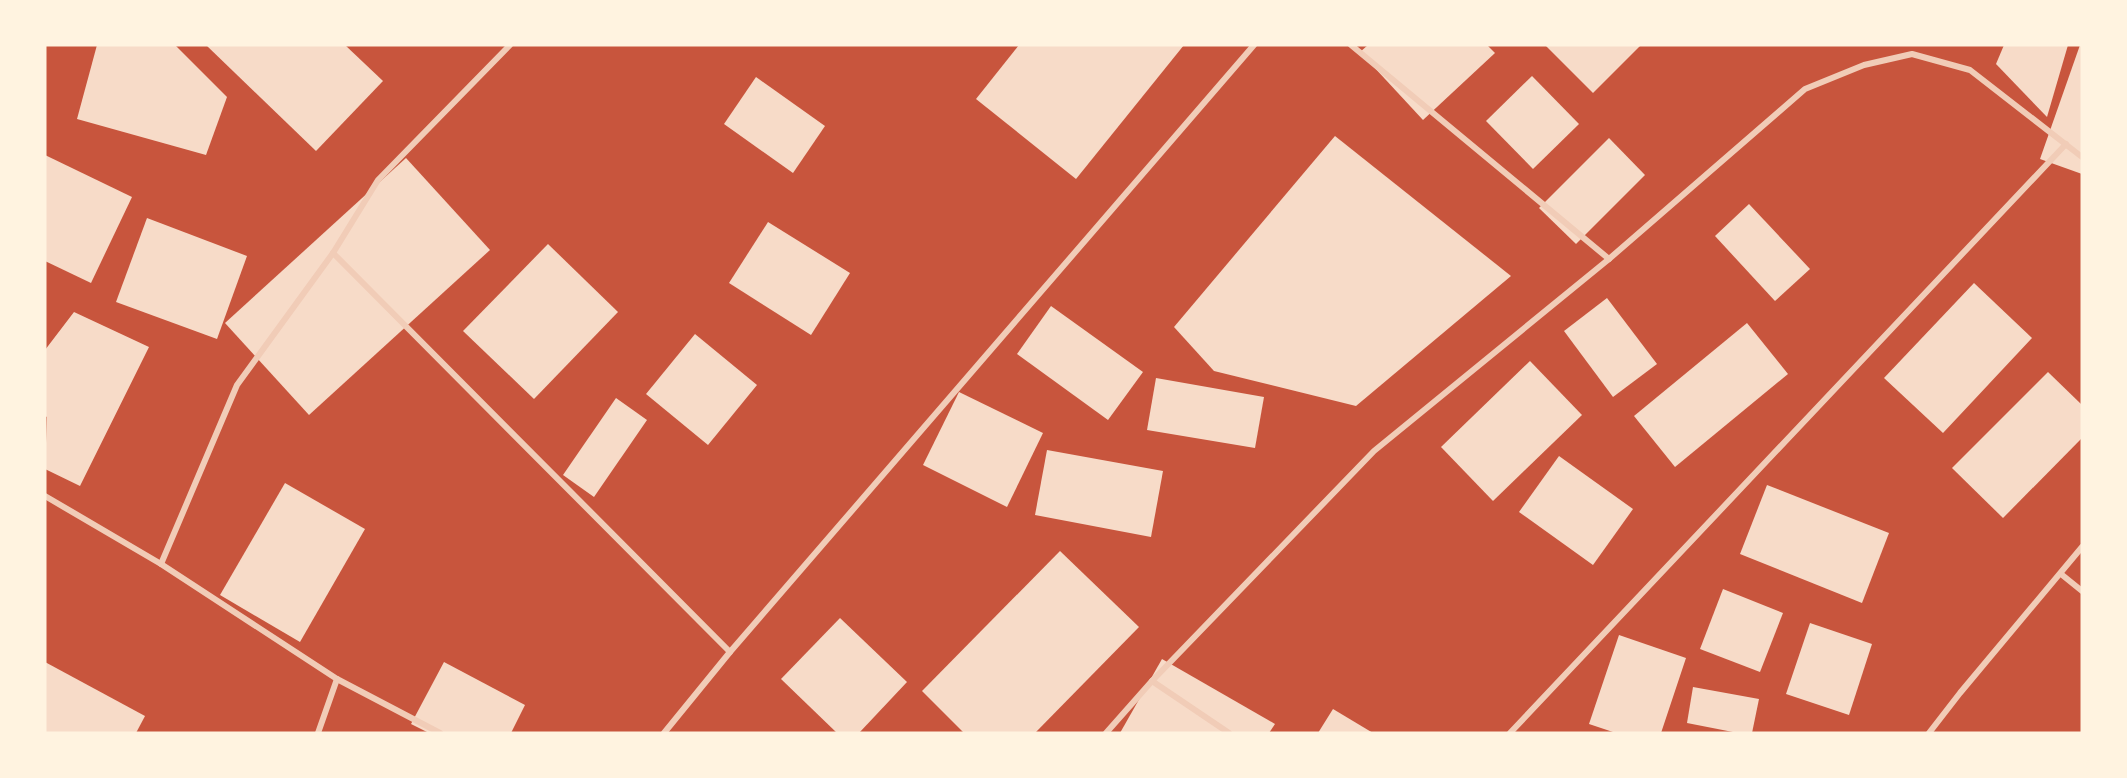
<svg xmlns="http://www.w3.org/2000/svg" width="2127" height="778" font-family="Helvetica,sans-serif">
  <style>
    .building { fill: #f7dbc8 }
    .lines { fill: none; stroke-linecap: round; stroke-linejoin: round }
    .minor { stroke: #f1ccb7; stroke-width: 6 }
  </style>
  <rect width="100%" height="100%" fill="#c8553d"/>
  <g class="building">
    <path d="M97,45H175L227,97L206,155L77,119Z"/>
    <path d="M206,45H345L383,81L316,151Z"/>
    <path d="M1019,45H1184L1076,179L976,99Z"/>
    <path d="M1368,45H1487L1495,53L1423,120L1360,52Z"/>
    <path d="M1545,45H1641L1593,93Z"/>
    <path d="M2004,45H2068L2047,117L1996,64Z"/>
    <path d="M2080,45H2082V174L2040,159Z"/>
    <path d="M1532,76L1579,124L1533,169L1486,121Z"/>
    <path d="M756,77L825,126L793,173L724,124Z"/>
    <path d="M1335,136L1511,276L1356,406L1214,371L1174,327Z"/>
    <path d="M1609,138L1645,175L1576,244L1539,208Z"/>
    <path d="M45,155L132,197L91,283L45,261Z"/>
    <path d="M406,158L490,250L309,415L225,323Z"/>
    <path d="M1749,204L1810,269L1775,301L1715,236Z"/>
    <path d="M147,218L247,256L217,339L116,302Z"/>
    <path d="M768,222L850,273L811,335L729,283Z"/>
    <path d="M548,244L618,312L534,399L463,331Z"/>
    <path d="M1974,283L2032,338L1943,433L1884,378Z"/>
    <path d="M1607,298L1657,364L1613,397L1564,331Z"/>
    <path d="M1051,306L1143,372L1108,420L1017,354Z"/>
    <path d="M74,312L149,347L80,486L45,469L47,417L45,416V350Z"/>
    <path d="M1747,323L1788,374L1675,467L1634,416Z"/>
    <path d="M695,334L757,385L708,445L646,394Z"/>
    <path d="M1530,361L1582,415L1493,501L1441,447Z"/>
    <path d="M2048,372L2082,405V438L2003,518L1952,468Z"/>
    <path d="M1156,378L1264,397L1255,448L1147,430Z"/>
    <path d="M959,392L1043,433L1007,507L923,465Z"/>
    <path d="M616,398L647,420L594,497L563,475Z"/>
    <path d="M1047,450L1163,471L1151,537L1035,515Z"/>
    <path d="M1559,456L1633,509L1593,565L1519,512Z"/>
    <path d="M285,483L365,529L300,642L220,595Z"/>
    <path d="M1767,485L1889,533L1862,603L1740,554Z"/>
    <path d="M1060,551L1139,627L1035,733H964L922,691Z"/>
    <path d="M1723,589L1783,613L1760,672L1700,649Z"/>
    <path d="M840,618L907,682L859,733H837L781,679Z"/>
    <path d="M1810,623L1872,644L1849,715L1786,694Z"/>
    <path d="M1619,635L1686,658L1661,733H1616L1589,724Z"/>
    <path d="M1162,659L1275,724L1269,733H1120Z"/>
    <path d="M45,662L145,716L136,733H45Z"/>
    <path d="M444,662L525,705L511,733H429L411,724Z"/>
    <path d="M1693,687L1759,699L1752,733H1738L1687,723Z"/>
    <path d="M1333,709L1373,733H1318Z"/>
  </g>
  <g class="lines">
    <g class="minor">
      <path d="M1351,45L1609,259"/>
      <path d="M333,253L730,652"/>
      <path d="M45,496L161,564L337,679L440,733"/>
      <path d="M161,564L237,385L333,253L378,180L510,45"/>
      <path d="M2061,574L2082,591"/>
      <path d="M1152,681L1229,733"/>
      <path d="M318,733L337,679"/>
      <path d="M664,733L730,652L1254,45"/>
      <path d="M1106,733L1152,681L1374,451L1609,259L1805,89L1864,65L1912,54L1970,70L2082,157"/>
      <path d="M1510,733L2066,144"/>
      <path d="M1929,733L1960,693L2082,547"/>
    </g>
  </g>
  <rect width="2127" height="778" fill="none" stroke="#fff3e0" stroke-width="93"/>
</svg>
